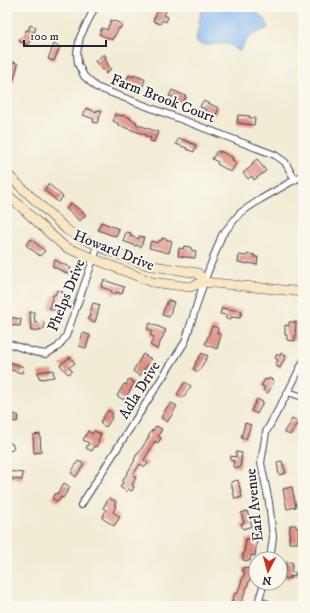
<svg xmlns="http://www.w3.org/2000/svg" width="310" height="613" font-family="'IM FELL DW Pica',serif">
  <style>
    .water { fill: #83b8f2; stroke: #526d96 }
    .building { fill: #df8d7e }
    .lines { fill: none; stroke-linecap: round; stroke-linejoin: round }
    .street-casing { stroke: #414052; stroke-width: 8 }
    .secondary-casing { stroke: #414052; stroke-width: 10 }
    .street { stroke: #fff; stroke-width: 6 }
    .secondary { stroke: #f9e7c3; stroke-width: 9 }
    .labels { text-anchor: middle; stroke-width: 4; stroke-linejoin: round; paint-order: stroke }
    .street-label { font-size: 15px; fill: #22223b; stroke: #fbf7ec }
  </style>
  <rect width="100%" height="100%" fill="#fbf7ec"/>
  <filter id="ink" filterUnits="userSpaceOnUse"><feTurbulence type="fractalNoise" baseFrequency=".025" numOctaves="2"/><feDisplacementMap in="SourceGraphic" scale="8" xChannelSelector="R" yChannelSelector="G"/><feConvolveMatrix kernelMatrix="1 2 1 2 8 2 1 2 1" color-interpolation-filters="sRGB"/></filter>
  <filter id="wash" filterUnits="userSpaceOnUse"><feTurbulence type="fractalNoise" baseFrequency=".012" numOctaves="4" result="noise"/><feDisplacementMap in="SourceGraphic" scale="16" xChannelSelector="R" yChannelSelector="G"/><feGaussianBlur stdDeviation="0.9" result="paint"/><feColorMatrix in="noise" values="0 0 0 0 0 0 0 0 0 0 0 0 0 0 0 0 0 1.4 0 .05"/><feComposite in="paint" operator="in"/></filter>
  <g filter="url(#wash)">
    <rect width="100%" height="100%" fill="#f2ecd4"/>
    <path class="water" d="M202,7H250L263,18L267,23L268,28L251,36L246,41L240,51C236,50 233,46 229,44C226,43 222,44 219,44C211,43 203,48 196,41Z"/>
    <g id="blocks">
      <g class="building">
        <path d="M159,7H168L164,15L168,17L166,22L162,20L160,24L153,21Z"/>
        <path d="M111,20L122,24L120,29L119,28L114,37H113L112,40L99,34L102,28L107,30Z"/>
        <path d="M30,25L36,28L28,45L19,41L21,37L23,38L26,30L28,31Z"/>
        <path d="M54,44L60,47L54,61L48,59Z"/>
        <path d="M104,54L106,57L105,59L108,64V65L111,69L106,74L103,69L102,70L95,61Z"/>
        <path d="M11,61L18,64L13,83L7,81V73Z"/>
        <path d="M129,75L133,77L134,75L145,79L143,86L139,85L138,86L126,81Z"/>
        <path d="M172,90L186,96L183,103L174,99L175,98L169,96Z"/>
        <path d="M203,101L219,108L216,115L205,111V109L200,107Z"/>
        <path d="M86,108L96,112L97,110L102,111L97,123H96L93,122L94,119L83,115Z"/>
        <path d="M115,114L122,116V115L131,118L130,119L137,122L136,124L158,132L154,142L150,141L151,138L145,136L146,135L118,125V123L113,121Z"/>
        <path d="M238,115L250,116L249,118H255L254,125L237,123Z"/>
        <path d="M179,138L196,145L194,152L186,149L187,148L176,144Z"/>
        <path d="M217,151L220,153V151L228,155L233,158L232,160L237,162L231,172L217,164L218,162L212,159Z"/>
        <path d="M257,159L266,171L254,180L252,176L248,179L243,173L253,165L252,163Z"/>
        <path d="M49,184L63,197L58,202L44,190Z"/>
        <path d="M71,203L86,215L80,221L77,219L76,217L66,209Z"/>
        <path d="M101,222L119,229L116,236L112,235H111L98,230Z"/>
        <path d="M126,232L131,233L130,236L139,239V236L144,237L141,247L136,245V246L123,241Z"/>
        <path d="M162,238L172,241L169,253L149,248L151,241L158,243L159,240L161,241Z"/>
        <path d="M31,239L45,251L40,256L26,245Z"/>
        <path d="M184,246L191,247V250L196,251L195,258L178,256L179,248L183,249Z"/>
        <path d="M248,254L255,255L254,257H258L257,265L248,263V264L238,262L239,255L247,256Z"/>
        <path d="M55,260L71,268L68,274L52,266Z"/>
        <path d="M104,280L124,287L122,294L116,292L115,295L111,294L112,291L101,287Z"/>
        <path d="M57,290L63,292L60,302L57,311L49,308L53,295H55Z"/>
        <path d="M168,300L174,302L169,317L162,315Z"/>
        <path d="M93,303L100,305L95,322L88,320Z"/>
        <path d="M222,308L242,311L240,318L231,317L230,320L226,319V315L220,314Z"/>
        <path d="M30,312H34L35,323L44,322V329L38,330L37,331L35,330L31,331Z"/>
        <path d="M7,317L21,319L20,326L7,325Z"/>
        <path d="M289,322H296L295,341L287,340V335H285V325L289,326Z"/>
        <path d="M150,323L166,330L157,349L150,345L154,337L150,335L152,331L147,329Z"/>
        <path d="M212,326L218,328L217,333L221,335L217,349L205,344Z"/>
        <path d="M83,333L90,335L86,348L79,346Z"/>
        <path d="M202,353L208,356L198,372L193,369L196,364L195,363Z"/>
        <path d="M281,353L286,356L280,368L275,365L278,360L275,358L277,354L280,356Z"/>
        <path d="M143,354L151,359L140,376L133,371Z"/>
        <path d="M70,357L75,363L69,367L72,371L68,374L60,365Z"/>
        <path d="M7,361L24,367L22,373L7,369Z"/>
        <path d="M53,370L54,377L41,379V378H39L38,372Z"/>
        <path d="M269,378L274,381L268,393L263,390L265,387L261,386L265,379L268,380Z"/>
        <path d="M129,379L135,383L124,400L117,396L124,384L126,385Z"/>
        <path d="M185,382L191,386L183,398L177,394Z"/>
        <path d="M257,399L263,402L257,414L251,411Z"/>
        <path d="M171,403L177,406L170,418L167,422L161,418L167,407H168Z"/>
        <path d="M108,410L113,414L111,417L112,418L106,427L101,424L102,423L100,422Z"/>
        <path d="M7,411L19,416L17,422L7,420Z"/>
        <path d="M292,419L298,422L290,435L284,432Z"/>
        <path d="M245,423L251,425L246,439L241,438Z"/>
        <path d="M156,426L162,429L158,436L161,438L158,443L155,441L144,460L148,463L145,467L140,464L133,475L136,477L132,485L134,487L132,491L128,489L127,492L120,487L123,483L122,482L135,460H134L137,454H138L149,437H148L152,430L153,431Z"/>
        <path d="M88,431L92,434L94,431L101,434L98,440L99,441L96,447L94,446L92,451L86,448L89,443L83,440Z"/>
        <path d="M40,434L41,452L34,453L33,435Z"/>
        <path d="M236,452L242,453L240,468L233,467L234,461L230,460L231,456L236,457Z"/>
        <path d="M78,461L84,464L76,477L71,473Z"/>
        <path d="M282,461L286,473L279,475L277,462Z"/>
        <path d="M7,471L23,473L22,480L7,478Z"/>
        <path d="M238,480L242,497L235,499L231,482Z"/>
        <path d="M64,483L70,487L63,498L61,497L58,502L52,498L56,493L57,494Z"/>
        <path d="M292,487L296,507L287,509L283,489Z"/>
        <path d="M109,498L116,502L114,505L116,506L113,512L120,517L114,526L102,518L106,510L103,508Z"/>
        <path d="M247,511L252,526L243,529L241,524L244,523L241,513Z"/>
        <path d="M290,525H296V528H298V543H289Z"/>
        <path d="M250,538L257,539L255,556L251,555L250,561L243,560V554H244L246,539H250Z"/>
        <path d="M287,561L293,563L291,572L296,573L295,577L290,576V579L284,578Z"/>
        <path d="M244,567L253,571L241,603H240L239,606H230L235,593L237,594L245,572L242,571Z"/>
      </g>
    </g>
  </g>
  <g filter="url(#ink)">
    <use href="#blocks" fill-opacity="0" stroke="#414052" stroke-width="1"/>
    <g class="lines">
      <g class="street-casing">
        <g id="street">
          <path d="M95,7L80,37L77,53L78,64L84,76L96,87L275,155L285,162L295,180"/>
          <path d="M7,343L34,352L46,354L58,347L66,336L98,246"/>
          <path d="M288,392L303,397"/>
          <path d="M7,445L10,447"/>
          <path d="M81,505L185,342L204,282L222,235L240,213L261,199L303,175"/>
          <path d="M270,559L273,537L269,502L261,463L266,432L288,392L303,362"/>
          <path d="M259,601L274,606"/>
          <path d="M257,606L264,583"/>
        </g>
      </g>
      <g class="secondary-casing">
        <g id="secondary">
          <path d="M7,174L67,230L79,237L107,250L147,265L198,273L204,282"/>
          <path d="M7,194L47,231L65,247L152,282L190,287L204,282L303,292"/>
        </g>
      </g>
      <use href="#street" class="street"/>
      <use href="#secondary" class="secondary"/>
    </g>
  </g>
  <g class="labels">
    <g class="street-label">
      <text transform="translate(163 98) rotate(21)" y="5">Farm Brook Court</text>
      <text transform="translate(114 250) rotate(22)" y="5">Howard Drive</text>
      <text transform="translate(66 295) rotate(-68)" y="5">Phelps Drive</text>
      <text transform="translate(139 390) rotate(-58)" y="5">Adla Drive</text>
      <text transform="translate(254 505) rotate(-96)" y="5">Earl Avenue</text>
    </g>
  </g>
  <rect width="310" height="613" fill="none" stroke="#fbf7ec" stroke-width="24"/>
  <g transform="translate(268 571) rotate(186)"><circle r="19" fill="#fbf7ec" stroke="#a4a2a5"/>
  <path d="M0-3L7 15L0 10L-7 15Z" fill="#c8321e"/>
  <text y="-6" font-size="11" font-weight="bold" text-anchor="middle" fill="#22223b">N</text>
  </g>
  <path d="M24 40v6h82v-6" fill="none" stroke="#22223b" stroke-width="2"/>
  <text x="30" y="40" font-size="12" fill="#22223b" stroke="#fbf7ec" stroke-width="3" paint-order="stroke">100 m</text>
</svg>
